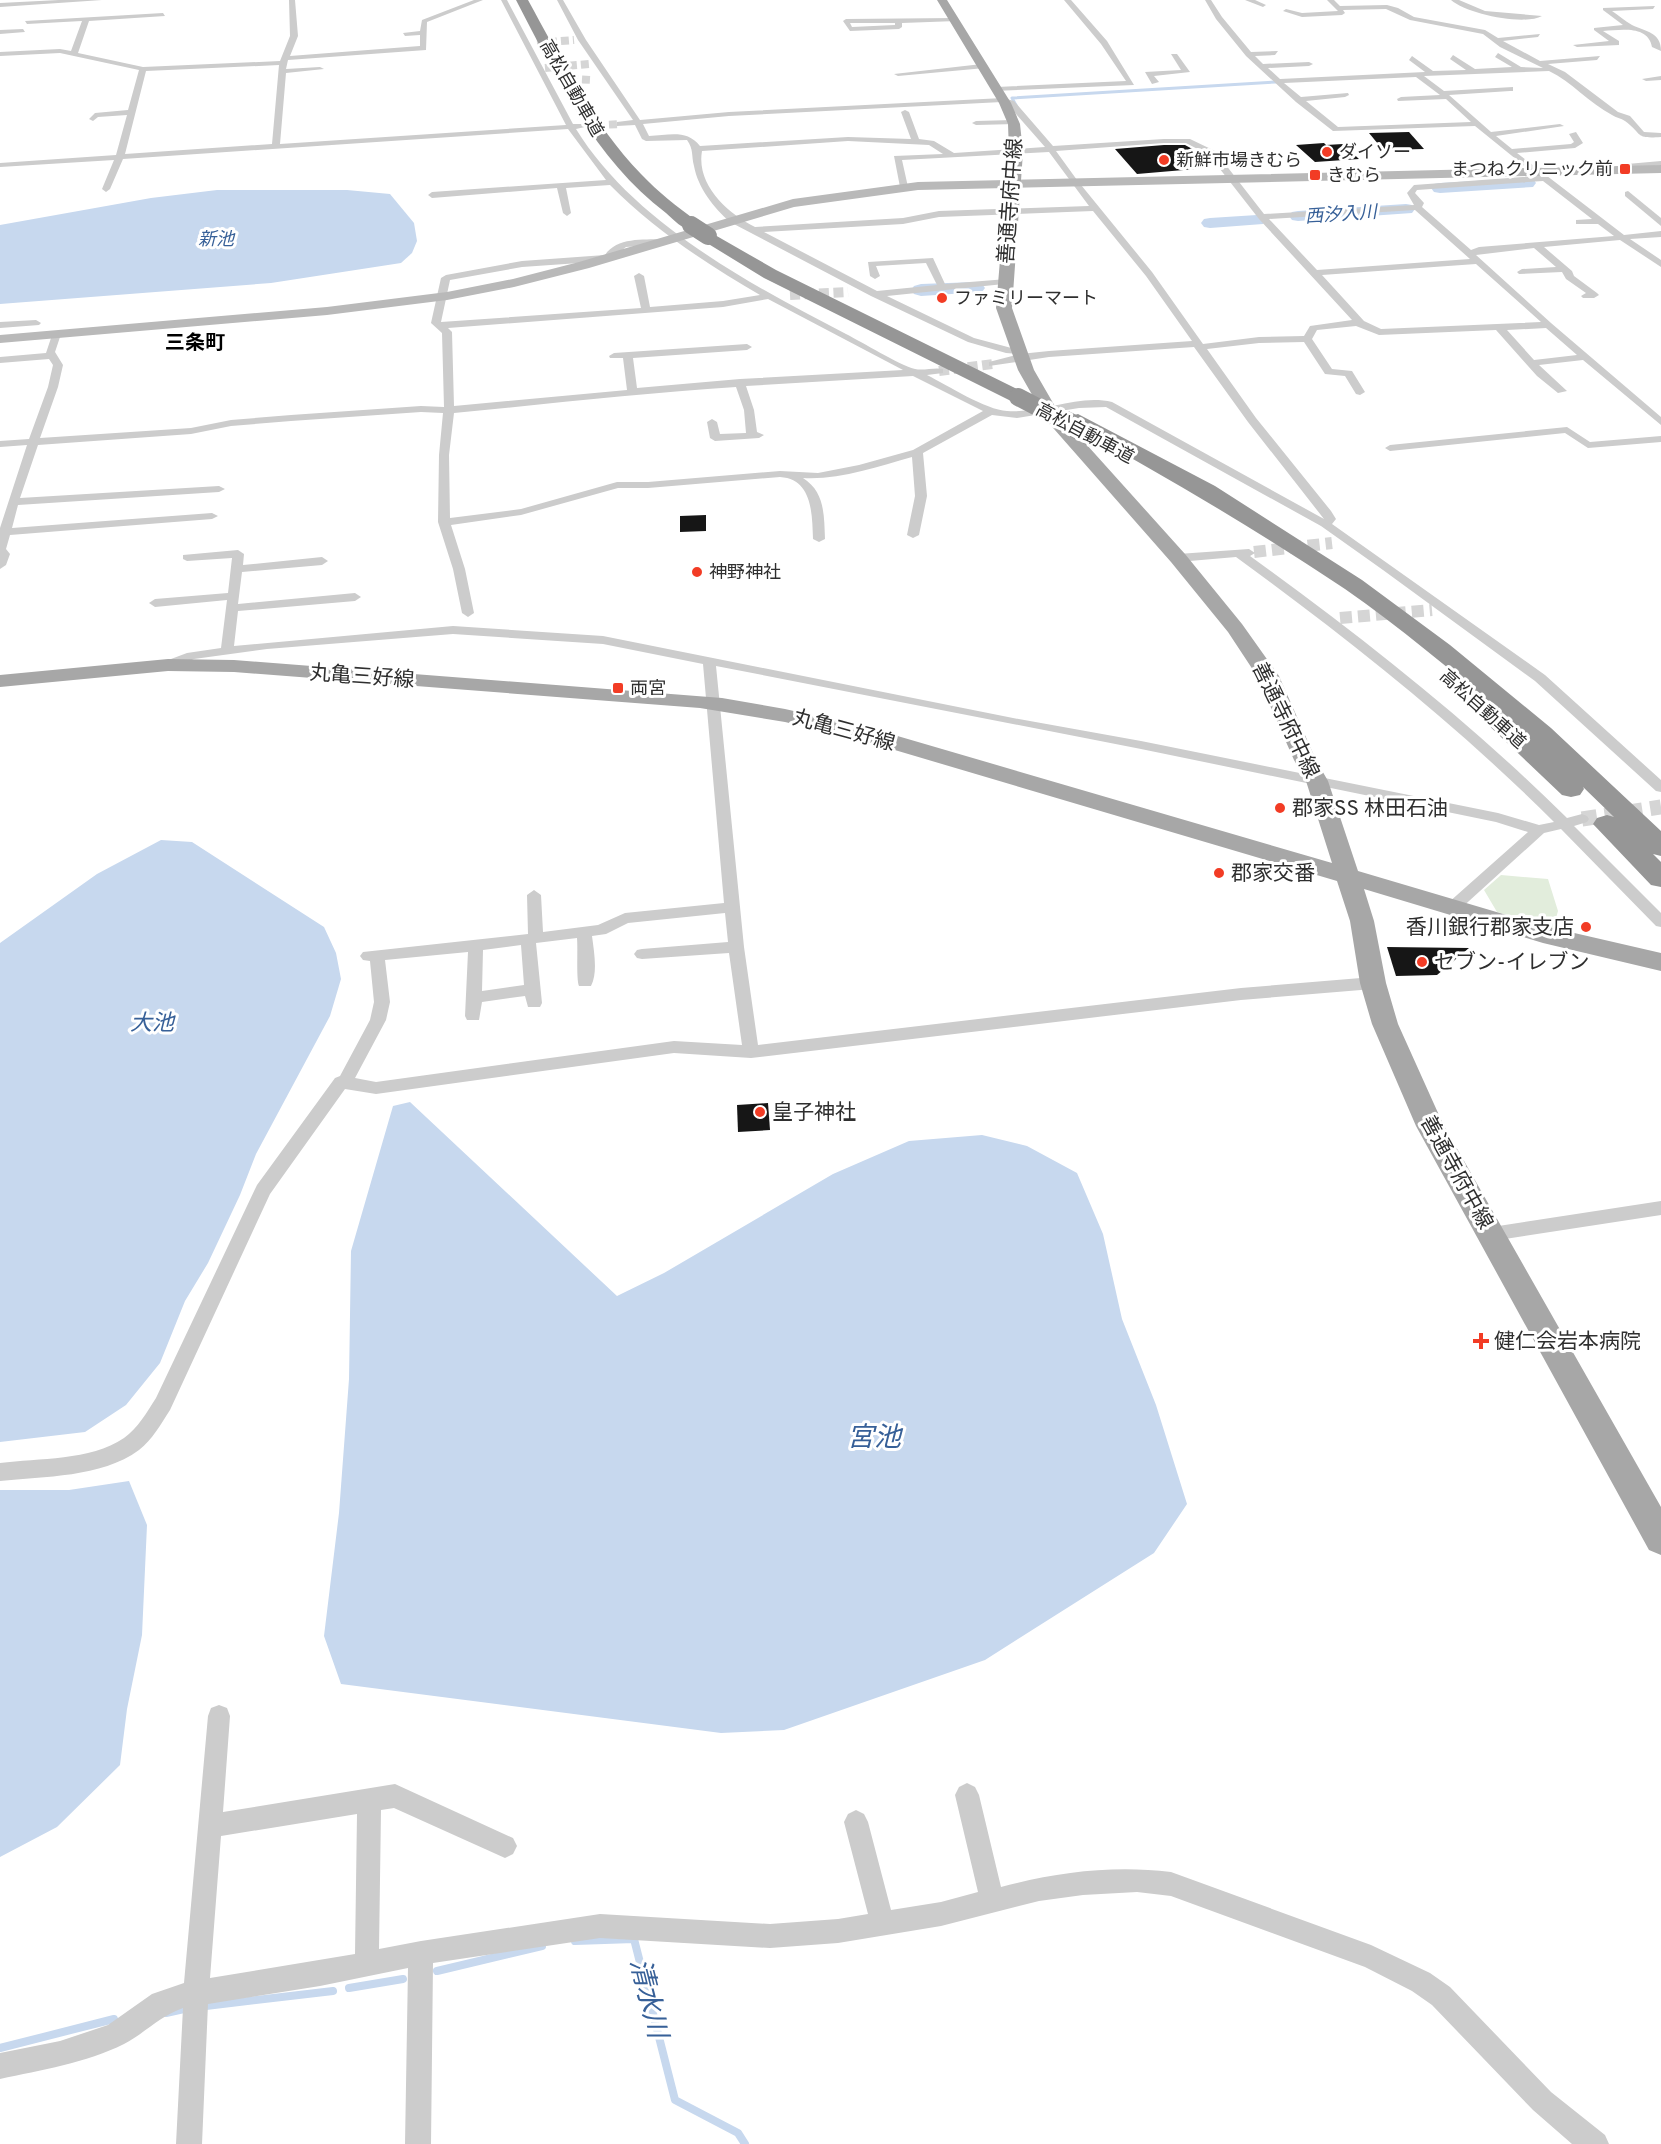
<svg xmlns="http://www.w3.org/2000/svg" width="1661" height="2144" font-family="Overpass,'Noto Sans JP',sans-serif">
  <style>
    .green { fill: #e2eddc }
    .water { fill: #c7d8ee }
    .lines { fill: none; stroke-linecap: round; stroke-linejoin: round }
    .stream-far1 { stroke: #c7d8ee; stroke-width: 3 }
    .stream { stroke: #c7d8ee; stroke-width: 8 }
    .river { fill: #c7d8ee; fill-rule: evenodd }
    .building { fill: #161616 }
    .street-tunnel-far3 { stroke: #d5d5d5; stroke-width: 8; stroke-dasharray: 8 4; stroke-linecap: butt }
    .street-tunnel-far2 { stroke: #d5d5d5; stroke-width: 10; stroke-dasharray: 10 4.5; stroke-linecap: butt }
    .street-tunnel-far1 { stroke: #d5d5d5; stroke-width: 12; stroke-dasharray: 12 6; stroke-linecap: butt }
    .street-tunnel { stroke: #d5d5d5; stroke-width: 15; stroke-dasharray: 15 8; stroke-linecap: butt }
    .street { fill: #ccc; fill-rule: evenodd }
    .secondary { fill: #b9b9b9; fill-rule: evenodd }
    .primary { fill: #a7a7a7; fill-rule: evenodd }
    .highway { fill: #969696; fill-rule: evenodd }
    .highway-bridge-far1 { stroke: #969696; stroke-width: 18 }
    .highway-bridge { stroke: #969696; stroke-width: 22 }
    .poi-dot { fill: #f23c25; stroke: #fff; stroke-width: 2 }
    .labels { text-anchor: middle; stroke-width: 6; stroke-linejoin: round; paint-order: stroke }
    .far-street-label { font-size: 18px; fill: #2f2f2f; stroke: #fff }
    .far-poi-label { font-size: 18px; fill: #2f2f2f; stroke: #fff; text-anchor: start }
    .far-water-label { font-size: 18px; font-style: italic; fill: #376098; stroke: #fff }
    .far-quarter-label { font-size: 20px; font-weight: bold; fill: #000; stroke: #fff }
    .street-label { font-size: 21px; fill: #2f2f2f; stroke: #fff }
    .poi-label { font-size: 21px; fill: #2f2f2f; stroke: #fff; text-anchor: start }
    .water-label { font-size: 22px; font-style: italic; fill: #376098; stroke: #fff }
    .near-water-label { font-size: 27px; font-style: italic; fill: #376098; stroke: #fff }
  </style>
  <rect width="100%" height="100%" fill="#fff"/>
  <path class="green" d="M1501,875L1548,879L1558,911L1554,925L1559,926L1557,930L1497,912L1484,890Z"/>
  <g class="water">
    <path d="M217,190H347L390,194L414,223L417,241L412,253L401,263L271,283L0,304V225L151,198Z"/>
    <path d="M161,840L192,842L324,927L336,953L341,979L330,1016L256,1154L240,1195L208,1263L185,1301L160,1363L126,1405L85,1432L0,1442V943L97,874Z"/>
    <path d="M410,1102L617,1296L664,1273L833,1174L909,1141L982,1135L1027,1146L1077,1173L1103,1234L1122,1319L1156,1405L1187,1504L1154,1553L985,1660L784,1730L721,1733L341,1684L324,1636L339,1513L349,1379L351,1251L393,1106Z"/>
    <path d="M129,1481L147,1525L142,1635L127,1709L120,1765L57,1827L0,1857V1490H69Z"/>
  </g>
  <g class="lines">
    <path class="stream-far1" d="M1017,107L1012,98L1276,82"/>
    <g class="stream">
      <path d="M575,1941L634,1939L675,2100L738,2133L745,2144"/>
      <path d="M437,1971L542,1946"/>
      <path d="M349,1988L403,1979"/>
      <path d="M206,2006L333,1991"/>
      <path d="M166,2013L184,2009"/>
      <path d="M0,2048L114,2019"/>
    </g>
    <g class="river">
      <path d="M1527,178L1533,179L1536,183L1533,187L1440,193L1434,192L1431,188L1434,184L1440,183Z"/>
      <path d="M1406,204L1412,205L1415,209L1412,213L1298,221L1292,220L1289,216L1292,212L1298,211Z"/>
      <path d="M1257,215L1263,216L1266,220L1263,224L1210,228L1204,227L1201,223L1204,219L1210,218Z"/>
      <path d="M975,282L982,284L985,288L982,292L921,296L914,294L911,290L914,286L921,284Z"/>
    </g>
  </g>
  <g class="building">
    <path d="M1409,132L1424,149L1383,150L1369,133Z"/>
    <path d="M1324,143L1326,145L1343,144L1359,159L1315,162L1296,145Z"/>
    <path d="M1164,145H1185L1196,151L1206,162H1202L1207,168L1137,174L1115,149Z"/>
    <path d="M706,515V531L680,532V516Z"/>
    <path d="M1387,947L1469,948L1437,975L1396,976Z"/>
    <path d="M768,1103L770,1130L738,1132L737,1105Z"/>
  </g>
  <g class="lines">
    <g class="street-tunnel-far3">
      <path d="M537,43L574,40"/>
      <path d="M545,68L589,64"/>
      <path d="M558,78L592,80"/>
      <path d="M585,126L620,124"/>
    </g>
    <g class="street-tunnel-far2">
      <path d="M790,295L848,292"/>
      <path d="M939,371L993,364"/>
    </g>
    <g class="street-tunnel-far1">
      <path d="M1254,552L1332,543"/>
      <path d="M1340,618L1432,610"/>
    </g>
    <path class="street-tunnel" d="M1582,819L1661,807"/>
    <g class="street">
      <path d="M59,0H102L0,7V3Z"/>
      <path d="M289,0H295L298,36L290,56L420,46V35L405,36L403,33L420,31L422,20L474,0H483L427,22L426,50L288,60L286,69L320,67L324,69L286,73L280,144L566,125L501,0H507L573,124H585L589,126L576,129C633,222 751,285 846,334C864,343 897,364 915,369C924,371 934,367 943,369V373L927,375C947,385 986,410 1007,411C1042,414 1077,394 1112,402L1324,519L1248,422L1194,347L1049,357L989,366V362L1020,354L1049,351L1192,341L1146,276L1093,211L939,217L903,224L764,232L877,291L937,285L926,263L876,266L880,276L875,279L870,276L868,262L933,258L945,284L1007,279L1009,281L1004,284L887,296L974,338L1023,351L1018,354L1006,353L968,342L871,296L730,222C714,208 698,188 694,166C691,155 694,150 687,140L646,141L642,139L635,125L617,126V122L633,120L578,40L557,0H563L586,40L640,120L729,112L1003,98L1014,101L1053,146L1164,139H1190L1215,151L1264,214L1414,205L1407,193L1414,185L1537,176L1475,126L1333,131L1296,102L1246,56L1216,19L1205,0H1211L1222,17L1251,52L1278,51L1275,55L1255,56L1263,64L1309,62L1313,64L1309,66L1268,68L1280,79L1425,72L1409,60L1412,56L1433,71L1466,70L1450,59L1453,55L1475,69L1512,67L1495,57L1498,53L1521,67L1543,68L1500,47L1483,34L1410,20L1386,9L1343,10L1345,13L1342,15L1302,17L1283,11L1286,9L1302,13L1338,11L1327,0H1334L1340,6L1387,5L1398,8L1414,17L1485,30L1498,38L1540,34L1538,37L1503,41L1540,61L1600,56L1597,60L1548,64L1565,72L1618,112L1630,116L1644,132L1661,133V137C1634,139 1643,134 1625,121C1621,118 1616,118 1612,115C1589,103 1572,82 1549,71L1424,76L1444,91L1513,87V91H1510L1449,95L1491,132L1560,124L1564,126L1496,136L1512,149L1571,144L1574,142L1569,134L1576,132L1583,143L1575,148L1517,153L1624,235L1661,231V237L1630,239L1661,260V267L1620,240L1544,247L1572,271L1574,276L1597,293L1599,295L1594,298H1583L1581,296L1586,293L1566,279L1562,272L1519,274L1517,272L1522,269L1556,267L1534,248L1476,255L1551,323L1661,417V425L1583,360L1539,365L1567,391L1558,393L1537,376L1496,330L1379,335L1356,326L1317,330L1312,339L1332,369L1352,371L1365,392L1360,395L1356,394L1345,376L1325,374L1304,342L1259,343L1207,349L1256,418L1331,511L1336,519L1332,524L1545,675L1661,780V792L1656,791L1535,681L1383,570L1321,526L1106,407L1079,408L1017,418L992,415L923,453L927,496L919,535L913,538L907,535L915,496L912,457C877,467 839,480 803,478C825,492 824,515 825,539L819,542L813,539C812,515 813,479 780,477L648,488H618L521,515L451,525L465,569L474,613L468,617L462,613L453,569L438,522L439,455L443,413L421,412L291,421L231,426L191,434L38,445L20,498L219,486L225,489L219,492L18,505L12,528L212,513L218,516L212,519L10,535L6,549L10,554L6,565L0,569V528L27,445L0,447V441L29,439L48,387L53,365L49,359L0,363V357L46,353L53,332L61,334L55,352L63,365L58,387L40,438L191,428L231,420L291,415L421,406L444,407L442,333L431,323L441,278L446,275L522,261L605,255C617,237 643,240 662,239L665,240V244L626,247L608,261L522,267L450,280L441,322L641,308L634,276L639,273L644,276L650,307L723,301L760,295C707,264 653,229 610,185L566,188L571,213L567,216L563,213L557,188L432,198L428,195L432,192L606,180L568,129L123,159L110,189L106,192L102,189L114,160L0,167V163L116,155L127,115L98,117L93,121L89,119L95,113L128,110L139,70L60,53L0,56V52L60,49L71,51L82,21L27,24L25,21L163,13L165,16L89,21L78,53L143,67L280,61L290,36ZM279,65L272,144L125,154L146,71ZM1416,77L1440,95L1401,97L1397,99L1398,101L1446,99L1471,122L1338,127L1306,101L1345,97L1349,95L1348,93L1301,97L1284,83ZM1002,102L1008,105L1045,147L954,153L934,141L919,139L909,112L905,110L901,112L911,139L848,137L700,146C687,129 669,135 649,136L643,124L729,116ZM848,141L929,145L943,154L894,156L900,187L904,190L908,187L902,160L1049,152L1089,206L939,211L903,218L755,227C728,214 696,185 702,151ZM1164,143H1186L1209,155L1259,219L1352,320L1310,326L1304,336L1259,337L1203,344L1152,272L1077,180L1056,151ZM1543,181L1592,219L1576,220V224H1598L1614,236L1479,247L1471,250L1422,207L1424,203L1415,193L1417,190ZM1415,210L1470,259L1317,270L1269,219ZM1476,264L1541,322L1381,329L1364,321L1322,275ZM768,299L903,370L740,379L637,388L633,358L747,350L752,347L747,344L614,353L609,356L610,358H623L627,390L454,406L452,332L448,328L723,307ZM1546,328L1577,355L1534,360L1507,330ZM913,376L983,411L913,450L859,465L818,473L780,471L648,482H617L521,509L450,518L449,455L454,413C548,404 642,393 736,387L744,410L746,433L720,434L717,422L712,419L707,422L710,438L715,441L759,438L764,435L757,432L754,410L746,386Z"/>
      <path d="M1064,0H1071L1107,41L1134,85L994,91V87H997L1126,81L1101,44Z"/>
      <path d="M1245,0H1255L1266,5L1263,7Z"/>
      <path d="M1451,0H1459L1485,11L1542,16C1524,26 1467,14 1451,0Z"/>
      <path d="M1655,6L1653,9L1612,11C1618,15 1625,21 1632,25C1646,32 1661,32 1661,51L1652,47C1648,25 1621,30 1603,31L1619,41V45L1577,47L1573,45L1609,41L1594,30V28L1623,25L1603,10V8Z"/>
      <path d="M955,18L957,21L902,23V27L899,29L850,31L843,21L846,19ZM850,23H895V25L852,27Z"/>
      <path d="M23,29L25,32L0,34V30Z"/>
      <path d="M1171,54H1177L1190,72L1154,76L1159,82L1152,84L1145,72L1181,70Z"/>
      <path d="M982,64L985,68L898,76L894,74Z"/>
      <path d="M1661,76V80L1646,81L1642,79Z"/>
      <path d="M1013,120L1017,122L1016,124L976,125L972,123L976,121Z"/>
      <path d="M1661,161V165L1604,173L1600,171L1627,164Z"/>
      <path d="M1628,191L1661,218V226L1625,196V192Z"/>
      <path d="M36,320L41,323L39,325L0,328V322Z"/>
      <path d="M1567,427L1590,442L1661,436V442L1588,448L1565,433L1390,451L1385,448L1390,445Z"/>
      <path d="M1249,549L1255,553L1250,556C1362,637 1469,721 1567,818L1582,814L1587,816L1589,819L1587,822L1574,826L1661,913V927L1656,926L1561,829L1544,833L1458,911L1453,912L1446,907L1448,903L1528,832L1496,822L1141,749L716,666L744,947L758,1045L1241,988L1373,977L1379,979L1381,983L1379,987L1373,989L1241,1000L751,1058L674,1053L376,1094L345,1089L270,1194L170,1410C161,1424 152,1440 139,1450C101,1478 44,1476 0,1481V1463C39,1458 90,1461 124,1438C138,1428 147,1412 156,1398L257,1185L335,1078L340,1076L370,1020L374,1002L370,961L363,960L360,956L363,952L528,934L527,895L534,890L541,895L543,932L598,925L625,913L724,903L703,664L603,644L453,634L267,649L194,659L173,668H163L162,665L163,662L187,653L221,648L227,600L155,607L149,603L155,599L228,593L232,558L187,561L183,559V555L238,550L244,554L243,565L322,557L328,561L322,565L242,572L238,604L355,593L361,597L355,601L238,611L234,646L453,626L603,636L1013,718L1141,741L1498,813L1539,825L1554,822C1456,724 1348,639 1236,557L1178,562L1172,558L1178,554ZM725,913L728,942L642,949L637,950L634,954L637,958L642,959L729,953L742,1045L674,1041L376,1082L355,1078L386,1020L390,1002L385,960L468,952L465,1016L467,1020H479L482,1002L525,996L528,1007H540L542,1003L536,943L577,938C578,949 576,979 579,986H591C598,972 594,952 592,936L606,934L628,923ZM521,945L524,985L482,991L483,950Z"/>
      <path d="M1661,1201V1215L1492,1241L1486,1239L1483,1234L1486,1229L1492,1227Z"/>
      <path d="M219,1705L227,1708L230,1716L223,1812L395,1784L513,1838L517,1846L513,1854L505,1858L394,1808L381,1810L379,1949L421,1941L600,1914L770,1924L838,1919L868,1914L844,1822L848,1814L856,1810L864,1814L868,1822L891,1910L941,1902L978,1892L955,1795L959,1787L967,1783L975,1787L979,1795L1001,1887C1057,1872 1113,1865 1171,1872L1371,1945L1430,1973L1450,1987L1551,2092L1605,2135L1609,2144H1572L1533,2110L1432,2005L1412,1991L1365,1967L1171,1896L1137,1892L1083,1895L1039,1901L941,1926L838,1943L770,1948L600,1938L433,1963L431,2144H405L408,1968L320,1986L208,2004L202,2144H176L183,2008C160,2016 145,2033 124,2044C86,2063 41,2070 0,2079V2053L60,2041L108,2025L152,1994L184,1983L208,1716L211,1708ZM357,1814L355,1954L210,1978L221,1836Z"/>
    </g>
    <path class="secondary" d="M1661,165V173L918,190L794,207L589,268L514,287L447,300L327,315L0,343V335L327,307L447,292L513,279L579,262L793,199L918,182Z"/>
    <path class="primary" d="M937,0H947L1011,103L1020,124L1023,152L1012,308L1034,370L1060,415L1185,554L1242,624L1279,676L1316,760L1328,781L1358,871L1544,926L1661,953V971L1543,943L1364,889L1374,921L1386,983L1398,1024L1443,1124L1661,1507V1555L1649,1550L1416,1126L1372,1024L1360,983L1350,921L1337,881L861,740L785,722L700,708L234,672L168,671L0,687V675L168,659L234,660L722,698L785,709L877,730L1332,863L1306,781L1294,760L1257,676L1228,632L1171,562L1047,421L1018,370L996,308L1009,152L1008,124L999,103Z"/>
    <g class="highway">
      <path d="M516,0H528C561,60 593,124 641,174C658,192 677,207 697,221L699,225L697,229C684,232 675,221 666,213C595,159 556,77 516,0Z"/>
      <path d="M708,231L776,270L1025,393L1028,397L1025,401H1011L764,278L702,240L700,236L702,232Z"/>
      <path d="M1078,414L1215,486L1362,580L1450,645L1551,728L1661,831V856L1653,854L1661,862V887L1651,885L1593,824L1597,818L1607,815L1614,817L1583,787L1584,789L1580,795L1571,797L1562,795L1482,719L1486,714L1495,711L1503,713C1451,671 1400,627 1345,589C1256,529 1164,476 1071,424L1068,420L1071,416Z"/>
    </g>
    <g class="highway-bridge-far1">
      <path d="M691,225L708,236"/>
      <path d="M1018,397L1068,423"/>
    </g>
    <path class="highway-bridge" d="M1066,422L1093,436"/>
  </g>
  <g class="poi-dot">
    <circle cx="1327" cy="152" r="6"/>
    <circle cx="1164" cy="160" r="6"/>
    <rect x="1619" y="163" width="12" height="12" rx="3"/>
    <rect x="1309" y="169" width="12" height="12" rx="3"/>
    <circle cx="942" cy="298" r="6"/>
    <circle cx="697" cy="572" r="6"/>
    <rect x="612" y="682" width="12" height="12" rx="3"/>
    <circle cx="1280" cy="808" r="6"/>
    <circle cx="1219" cy="873" r="6"/>
    <circle cx="1586" cy="927" r="6"/>
    <circle cx="1422" cy="962" r="6"/>
    <circle cx="760" cy="1112" r="6"/>
    <path d="M1478 1332h6v6h6v6h-6v6h-6v-6h-6v-6h6z"/>
  </g>
  <g class="labels">
    <g class="far-street-label">
      <text transform="translate(572 88) rotate(60)" y="6">高松自動車道</text>
      <text transform="translate(1085 433) rotate(28)" y="6">高松自動車道</text>
      <text transform="translate(1483 709) rotate(42)" y="6">高松自動車道</text>
    </g>
    <g class="far-poi-label">
      <text x="1339" y="158">ダイソー</text>
      <text x="1176" y="166">新鮮市場きむら</text>
      <text x="1613" y="175" text-anchor="end">まつねクリニック前</text>
      <text x="1327" y="181">きむら</text>
      <text x="954" y="304">ファミリーマート</text>
      <text x="709" y="578">神野神社</text>
      <text x="630" y="694">両宮</text>
    </g>
    <g class="far-water-label">
      <text transform="translate(1341 214) rotate(-4)" y="6">西汐入川</text>
      <text x="216" y="245">新池</text>
    </g>
    <g class="far-quarter-label">
      <text x="195" y="349">三条町</text>
    </g>
    <g class="street-label">
      <text transform="translate(1010 201) rotate(-86)" y="7">善通寺府中線</text>
      <text transform="translate(362 676) rotate(4)" y="7">丸亀三好線</text>
      <text transform="translate(1286 720) rotate(64)" y="7">善通寺府中線</text>
      <text transform="translate(844 730) rotate(15)" y="7">丸亀三好線</text>
      <text transform="translate(1457 1172) rotate(61)" y="7">善通寺府中線</text>
    </g>
    <g class="poi-label">
      <text x="1292" y="815">郡家SS 林田石油</text>
      <text x="1231" y="880">郡家交番</text>
      <text x="1574" y="934" text-anchor="end">香川銀行郡家支店</text>
      <text x="1434" y="969">セブン-イレブン</text>
      <text x="772" y="1119">皇子神社</text>
      <text x="1494" y="1348">健仁会岩本病院</text>
    </g>
    <g class="water-label">
      <text x="152" y="1030">大池</text>
    </g>
    <g class="near-water-label">
      <text x="874" y="1446">宮池</text>
      <text transform="translate(649 1998) rotate(76)" y="9">清水川</text>
    </g>
  </g>
</svg>
